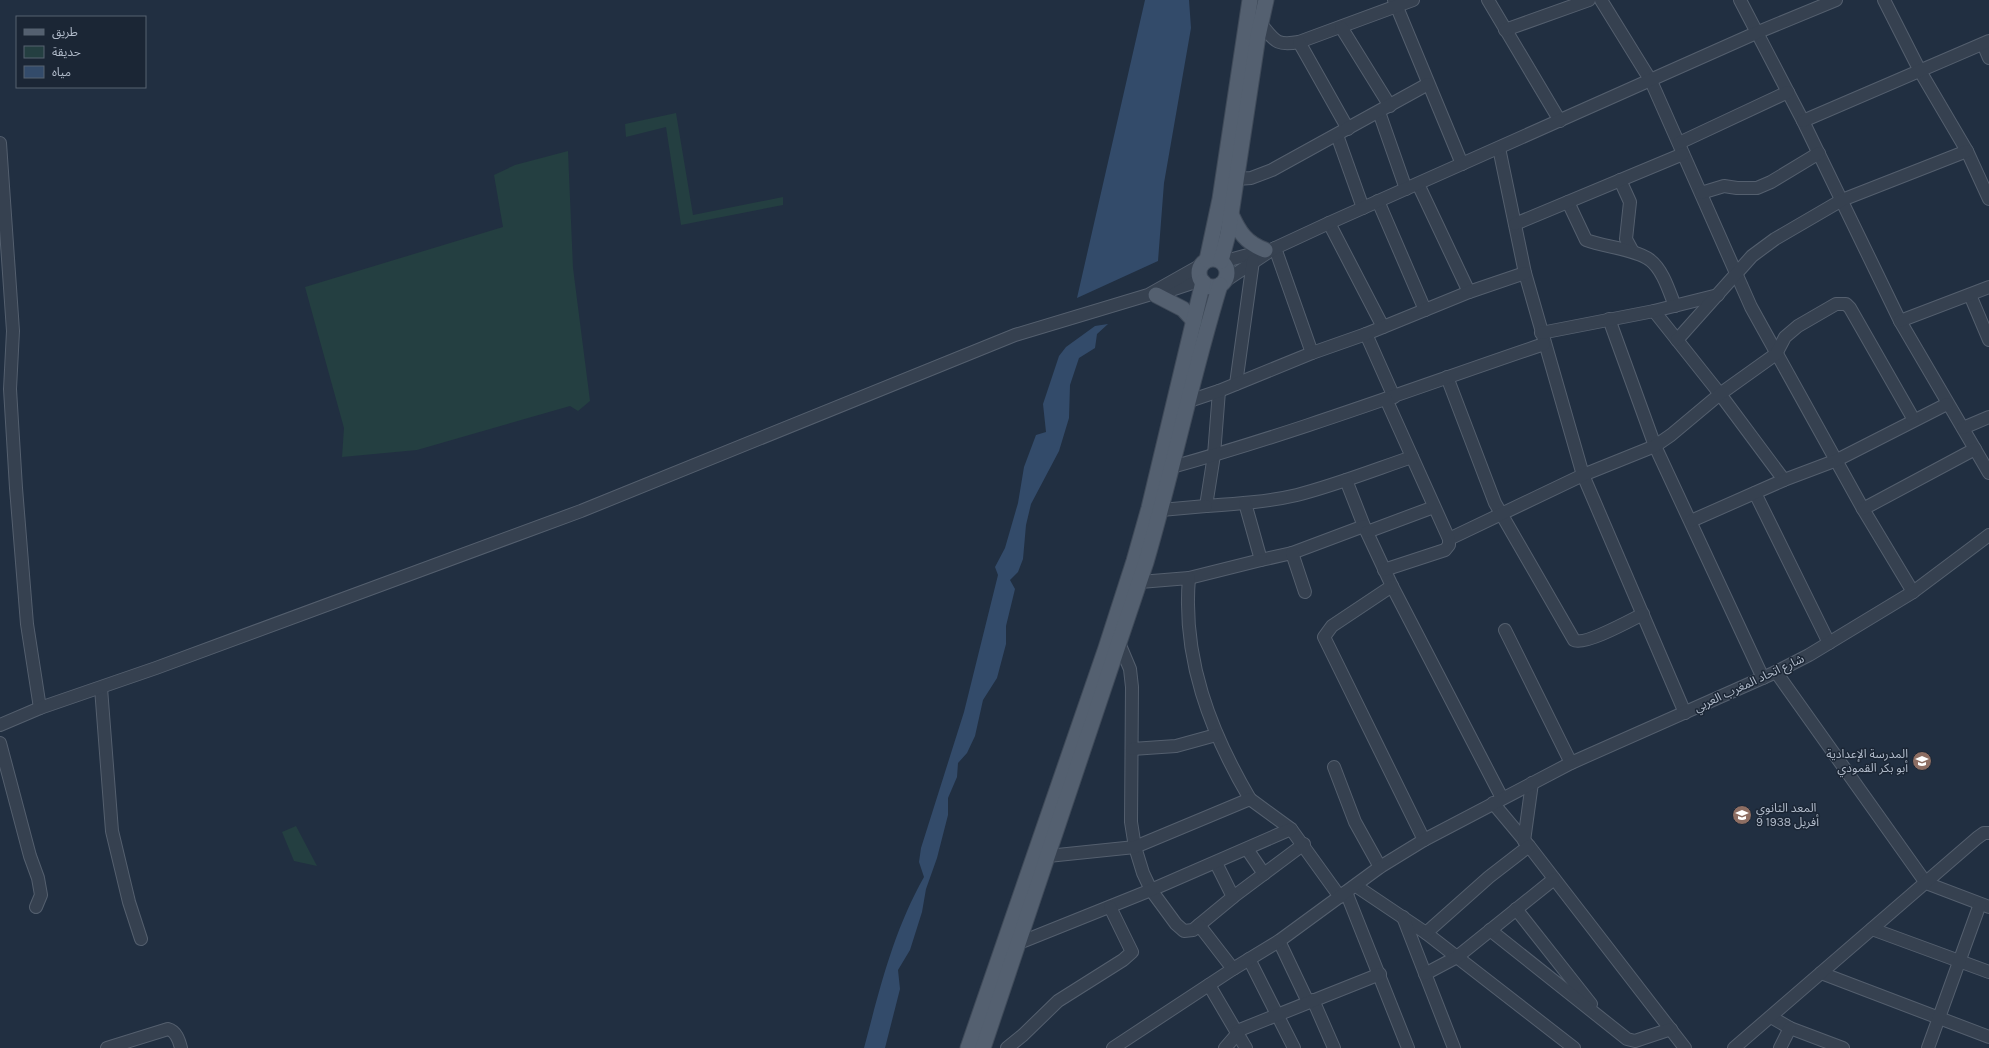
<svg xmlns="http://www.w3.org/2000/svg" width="1989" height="1048" font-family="Karla,'Noto Sans Arabic',sans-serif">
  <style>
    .green { fill: #243f41 }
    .water { fill: #334b6a }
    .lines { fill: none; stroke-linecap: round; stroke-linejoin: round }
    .minor-casing { stroke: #545f6e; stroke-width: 14 }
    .major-casing { stroke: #3f4a59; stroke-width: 17 }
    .minor { stroke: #364150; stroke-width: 12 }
    .major { stroke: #546070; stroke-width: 15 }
    .labels { text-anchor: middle; stroke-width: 3; stroke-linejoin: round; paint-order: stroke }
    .street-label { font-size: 12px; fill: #b2bccb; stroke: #1b2635 }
    .poi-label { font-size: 12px; fill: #b2bccb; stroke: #1b2635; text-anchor: end }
  </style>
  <rect width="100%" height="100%" fill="#212f41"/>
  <g class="green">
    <path d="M676,113L693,215L783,197V205L681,225L666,127L626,137L625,124Z"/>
    <path d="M568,151L573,268L590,401L578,411L570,406L417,450L342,457L344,428L305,287L503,227L494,175L515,165Z"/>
    <path d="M296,826L317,866L294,861L282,832Z"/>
  </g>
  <g class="water">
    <path d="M1145,0H1189L1191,28L1164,183L1158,261L1077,298Z"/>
    <path d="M1108,324L1097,334L1095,348L1079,358L1070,385L1069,418L1059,451L1031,504L1026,525L1023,559L1018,572L1010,580L1015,589L1006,626V644L997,678L983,700L975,736L967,753L958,763L957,777L948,798V815L937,858L926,889L922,912L910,950L898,970L900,989L885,1048H864C880,988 893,932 924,877L919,862L921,848L964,712L998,575L995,567L1005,548L1018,503L1024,467L1036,435L1046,432L1043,404L1059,356L1066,347L1095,326Z"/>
  </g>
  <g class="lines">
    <g class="minor-casing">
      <g id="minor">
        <path d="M1394,0L1462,164"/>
        <path d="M1488,0L1560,121"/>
        <path d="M1601,0L1651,81L1751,307L1863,509L1913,592"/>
        <path d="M1740,0L1803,121L1900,321L1989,473"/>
        <path d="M1884,0L1920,71L1967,151L1989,199"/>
        <path d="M1261,24C1275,41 1276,46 1299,42L1413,0"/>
        <path d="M1341,27L1390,106"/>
        <path d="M1505,30L1589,0"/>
        <path d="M1299,42L1348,129"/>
        <path d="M1983,44L1989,58"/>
        <path d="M1379,112L1406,189"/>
        <path d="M1803,121L1989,41"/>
        <path d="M1337,135L1363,208"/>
        <path d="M0,143L13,331L10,389L16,488L27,624L40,708"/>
        <path d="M1679,143L1788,92"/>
        <path d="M1499,148L1525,273L1583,475L1685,713"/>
        <path d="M1237,179L1251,178L1272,170L1428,84"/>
        <path d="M1620,180L1630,202L1626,239L1633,252"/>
        <path d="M1418,184L1469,292"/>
        <path d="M1701,193L1724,186L1737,188H1757L1771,182L1819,153"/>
        <path d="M1378,201L1425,310"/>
        <path d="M1568,202L1586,240C1604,247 1635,249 1650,260C1663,270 1669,291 1675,306"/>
        <path d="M1329,223L1383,327"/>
        <path d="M1515,224L1683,154"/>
        <path d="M1275,248L1312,353"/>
        <path d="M1222,262L1266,250"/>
        <path d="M1225,281L1273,249L1329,223L1756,33L1836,0"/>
        <path d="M1159,294L1201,280"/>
        <path d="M1970,295L1989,340"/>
        <path d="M1654,311L1720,394L1784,480"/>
        <path d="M1609,319L1655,446L1763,678"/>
        <path d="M1900,321L1989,287"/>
        <path d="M1541,333L1654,311L1718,295"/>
        <path d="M1366,334L1394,397"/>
        <path d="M1677,340L1752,256L1775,239L1842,200L1967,151"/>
        <path d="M1447,377L1495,503L1574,640C1584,646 1631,620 1643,614"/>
        <path d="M1236,384L1253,261"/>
        <path d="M1219,391L1214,455L1206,506C1236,504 1267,502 1297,495C1336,485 1374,470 1412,457"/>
        <path d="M1189,401L1219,391L1312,353L1366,334L1469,292L1525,273"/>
        <path d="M1963,428L1989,417"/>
        <path d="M1172,467C1298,432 1420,386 1544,344"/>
        <path d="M1346,480L1364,526L1392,586L1502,798"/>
        <path d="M1755,493L1829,643"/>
        <path d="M1245,503L1261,560L1292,553L1364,526"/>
        <path d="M1863,509L1975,449"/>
        <path d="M1161,510L1206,506"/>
        <path d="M1691,521L1784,480L1837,460L1947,404"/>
        <path d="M1367,532L1434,507"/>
        <path d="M1449,539L1583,475L1655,446L1671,435L1720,394L1776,354L1785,337L1798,326L1836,304H1846L1850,308L1914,420"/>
        <path d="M1292,553L1305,592"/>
        <path d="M1384,570L1445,550L1449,545V539L1386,399"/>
        <path d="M1189,578L1261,560"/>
        <path d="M1140,582L1189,578C1182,658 1210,731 1250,799"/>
        <path d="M1392,586L1332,626L1324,637L1424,840"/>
        <path d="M1505,630L1571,763"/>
        <path d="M1119,643L1130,669L1132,687L1131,822L1135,847L1143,873L1151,890L1176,924L1184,931L1193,930L1233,897L1304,844"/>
        <path d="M1776,672L1926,883L1989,907"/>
        <path d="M101,688L112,831L129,902L141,939"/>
        <path d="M0,725L40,708L156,668L581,511L1015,335L1148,295L1203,264"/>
        <path d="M0,743L30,856L38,878L41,895L36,907"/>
        <path d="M1132,749L1176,746L1216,735"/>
        <path d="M1334,767L1355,822L1380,867"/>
        <path d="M1493,803L1529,846L1685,1048"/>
        <path d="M1524,841L1532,783"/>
        <path d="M1247,849L1264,874"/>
        <path d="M1048,856L1135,847L1250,799L1291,829L1340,897"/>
        <path d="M1216,863L1233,897"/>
        <path d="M1356,886L1426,933L1574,1048"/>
        <path d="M1346,892L1408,1048"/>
        <path d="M1516,909L1591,1004"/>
        <path d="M1403,917L1454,1048"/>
        <path d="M1199,925L1233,969"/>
        <path d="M1872,929L1989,972"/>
        <path d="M1490,930L1627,1039L1635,1041L1671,1029"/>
        <path d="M1426,933L1489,877L1529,846"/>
        <path d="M1279,941L1308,1002"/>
        <path d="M1019,943L1151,890L1291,829"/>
        <path d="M1249,959L1294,1048"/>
        <path d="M1821,973L1989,1037"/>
        <path d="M1425,974L1457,957L1554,879"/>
        <path d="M1209,985L1246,1048"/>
        <path d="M1313,1000L1334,1048"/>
        <path d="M1771,1017L1790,1028L1843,1048"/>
        <path d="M1237,1031L1380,974"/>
        <path d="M107,1048L168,1029C176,1031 179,1040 181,1048"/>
        <path d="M1007,1048L1023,1035L1058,1001L1123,960L1132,952L1110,907"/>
        <path d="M1113,1048L1233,969L1279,941L1380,867L1424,840L1571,763L1776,672L1809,655L1913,592L1989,535"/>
        <path d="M1225,1048L1238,1033"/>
        <path d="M1734,1048L1977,838L1984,833H1989"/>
        <path d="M1780,1048L1790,1028"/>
        <path d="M1928,1048L1980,904"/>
      </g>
    </g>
    <g class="major-casing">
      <g id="major">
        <path d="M1231,214C1239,232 1246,243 1265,250"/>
        <circle cx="1213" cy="273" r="14"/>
        <path d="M1207,260L1220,199L1250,0"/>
        <path d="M1221,261L1228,234L1258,36L1266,0"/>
        <path d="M1156,295L1183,309L1194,321"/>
        <path d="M968,1048L1106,648L1134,561L1149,508L1203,282"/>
        <path d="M983,1048L1146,562C1173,470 1192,376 1220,285"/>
      </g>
    </g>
    <use href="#minor" class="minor"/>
    <use href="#major" class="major"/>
  </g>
  <defs>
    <g id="university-disc" transform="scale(1)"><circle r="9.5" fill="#8d6e63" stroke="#1b2635"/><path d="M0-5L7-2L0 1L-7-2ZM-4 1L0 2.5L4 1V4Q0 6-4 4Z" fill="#fff"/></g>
    <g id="school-disc" transform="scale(1)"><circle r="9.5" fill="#8d6e63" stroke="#1b2635"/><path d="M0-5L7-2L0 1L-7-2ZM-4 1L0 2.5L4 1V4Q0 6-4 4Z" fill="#fff"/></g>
  </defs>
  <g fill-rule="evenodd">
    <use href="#university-disc" x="1922" y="761"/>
    <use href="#school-disc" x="1742" y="815"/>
  </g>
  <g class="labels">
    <g class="street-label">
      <text transform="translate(1749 683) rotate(-25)" y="4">شارع اتحاد المغرب العربي</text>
    </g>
    <g class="poi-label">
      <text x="1908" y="758">المدرسة الإعدادية<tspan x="1908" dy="14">أبو بكر القمودي</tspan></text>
      <text x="1756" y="812" text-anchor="start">المعد الثانوي<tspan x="1756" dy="14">9 أفريل 1938</tspan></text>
    </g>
  </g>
  <rect x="16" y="16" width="130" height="72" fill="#1b2635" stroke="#576271"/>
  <rect x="24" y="29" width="20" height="6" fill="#546070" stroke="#576271"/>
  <text x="52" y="36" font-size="12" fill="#b2bccb">طريق</text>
  <rect x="24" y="46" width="20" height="12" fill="#243f41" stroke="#576271"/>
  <text x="52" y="56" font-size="12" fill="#b2bccb">حديقة</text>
  <rect x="24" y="66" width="20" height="12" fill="#334b6a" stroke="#576271"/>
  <text x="52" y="76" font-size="12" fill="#b2bccb">مياه</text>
</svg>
